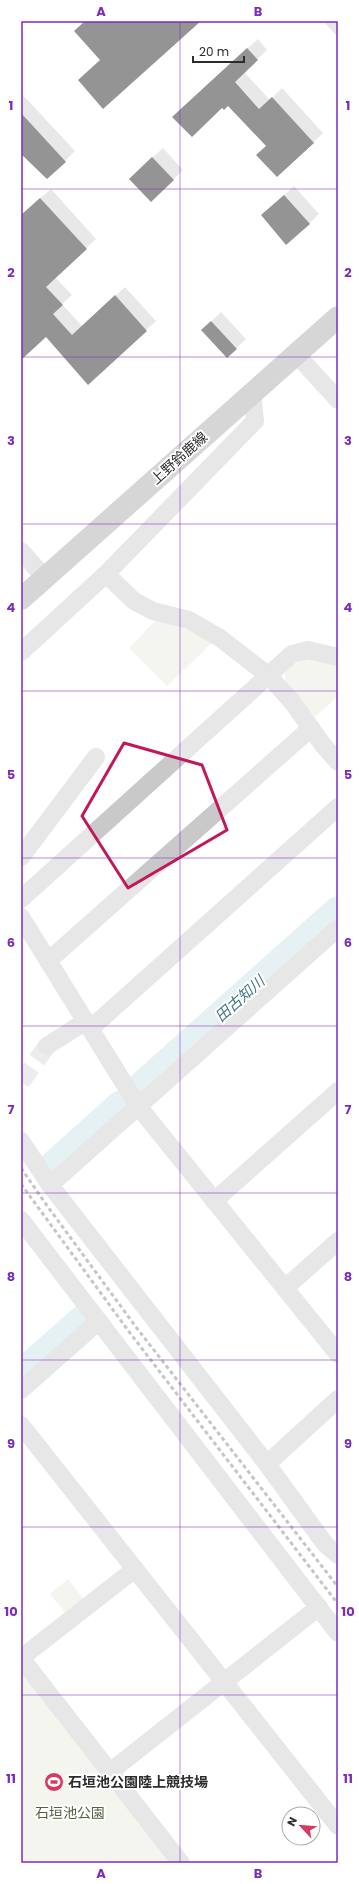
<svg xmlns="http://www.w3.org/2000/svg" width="359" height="1884" font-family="Poppins,'Noto Sans JP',sans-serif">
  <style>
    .green { fill: #e4e9da }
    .shadow { fill: #0003 }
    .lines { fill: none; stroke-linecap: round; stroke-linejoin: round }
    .river { stroke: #c8e0e7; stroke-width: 31 }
    .building { fill: #131313 }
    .minor-tunnel { stroke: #d5d5d5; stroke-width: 18; stroke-dasharray: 18 9; stroke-linecap: butt }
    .minor { stroke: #c9c9c9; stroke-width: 18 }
    .major { stroke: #a4a4a4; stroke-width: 22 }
    .rail { stroke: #818181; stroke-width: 3; stroke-dasharray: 4 3; stroke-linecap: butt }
    .marked { fill: none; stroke: #c2185b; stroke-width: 3; stroke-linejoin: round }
    .grid { fill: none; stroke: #7b2cbf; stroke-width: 1; stroke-opacity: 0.55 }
    .labels { text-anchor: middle; stroke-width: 4; stroke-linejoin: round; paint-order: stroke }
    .street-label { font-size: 14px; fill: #2c2c2c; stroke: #fff }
    .poi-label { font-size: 14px; font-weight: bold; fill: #2c2c2c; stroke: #fff; text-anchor: start }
    .park-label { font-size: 14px; fill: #55633e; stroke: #fff }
    .water-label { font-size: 15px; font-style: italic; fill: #417686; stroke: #fff }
    .neatline { fill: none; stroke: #7b2cbf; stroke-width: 1.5 }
    .grid-label { font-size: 13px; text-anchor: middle; font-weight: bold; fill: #7b2cbf }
  </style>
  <rect width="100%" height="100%" fill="#fff"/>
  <g class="green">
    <path d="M156,620L189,630L212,643L167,686L129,648Z"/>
    <path d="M313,657L338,665V696L315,717L286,684L285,672L299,661Z"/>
    <path d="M68,1579L85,1601L67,1615L50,1594Z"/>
    <path d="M21,1669L171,1863H21Z"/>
  </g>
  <g class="shadow">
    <path d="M323,21H338V37Z"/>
    <path d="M258,39L267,50L244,72L270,100L282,88L323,133L313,143L267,145L228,105L183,107Z"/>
    <path d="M21,93L75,151L65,161L21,152Z"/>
    <path d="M163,148L183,170L151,201L140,169Z"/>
    <path d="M294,186L319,214L309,224L262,215Z"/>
    <path d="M51,189L96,239L55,277L72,295L62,304L82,326L125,287L156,321L88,383L46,336L21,359V215Z"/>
    <path d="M221,312L246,339L227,357L202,330Z"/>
  </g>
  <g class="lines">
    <g class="river">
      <path d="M142,1087L338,912"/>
      <path d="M54,1166L121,1106"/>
      <path d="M21,1375L85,1319"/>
    </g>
  </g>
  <g class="building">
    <path d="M85,21H201L103,109L78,80L100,60L74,31Z"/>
    <path d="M247,48L258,60L235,82L259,109L272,97L314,143L277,177L256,155L266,146L228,106L224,110L222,108L192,137L172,117Z"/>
    <path d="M21,113L66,162L47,179L21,154Z"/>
    <path d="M152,157L174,180L151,202L129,179Z"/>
    <path d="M284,195L310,224L286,245L261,215Z"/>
    <path d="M40,198L87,249L46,287L63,305L53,314L72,335L115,295L147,331L88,385L46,337L21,360V215Z"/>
    <path d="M211,321L237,349L227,358L201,330Z"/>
  </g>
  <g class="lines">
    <path class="minor-tunnel" d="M21,1082L47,1046"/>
    <g class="minor">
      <path d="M296,354L338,400"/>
      <path d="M21,551L45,578"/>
      <path d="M106,574L134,601L153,611L189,620L220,638L269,676L293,703L323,745L338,762"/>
      <path d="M21,652L106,574L255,421L252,393"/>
      <path d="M21,857L96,757"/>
      <path d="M21,899L292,654L308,650L338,657"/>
      <path d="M21,917L138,1106L338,1354"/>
      <path d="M48,961L311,728"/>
      <path d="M90,1029L338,807"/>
      <path d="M47,1046L86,1021"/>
      <path d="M21,1141L50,1185L267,1464L325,1544L338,1555"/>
      <path d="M50,1185L338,928"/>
      <path d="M214,1201L338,1091"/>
      <path d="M21,1220L338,1633"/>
      <path d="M285,1288L338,1241"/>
      <path d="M21,1390L99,1321"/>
      <path d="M21,1425L338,1826"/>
      <path d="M267,1464L338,1399"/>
      <path d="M21,1658L181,1863"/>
      <path d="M21,1658L135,1569"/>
      <path d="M111,1771L319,1607"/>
    </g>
    <path class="major" d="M21,599L338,317"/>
    <g class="rail">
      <path d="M21,1168L48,1207L136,1327L338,1587"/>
      <path d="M21,1184L130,1333L338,1604"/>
    </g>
  </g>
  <path d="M0 0H359V1884H0ZM124,743L202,765L227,830L128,888L82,816Z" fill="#fff" fill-opacity=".55" fill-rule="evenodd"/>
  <path class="marked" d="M124,743L202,765L227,830L128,888L82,816Z"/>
  <path class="grid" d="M180,21V1863M21,189H338M21,357H338M21,524H338M21,691H338M21,858H338M21,1026H338M21,1193H338M21,1360H338M21,1527H338M21,1695H338"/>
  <defs>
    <g id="stadium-disc" transform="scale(1)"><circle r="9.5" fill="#d63b5f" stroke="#fff"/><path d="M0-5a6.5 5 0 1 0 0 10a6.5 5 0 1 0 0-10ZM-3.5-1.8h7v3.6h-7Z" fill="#fff"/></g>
  </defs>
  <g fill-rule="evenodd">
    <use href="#stadium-disc" x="54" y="1782"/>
  </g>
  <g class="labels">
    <g class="street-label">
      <text transform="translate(179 458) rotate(-42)" y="5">上野鈴鹿線</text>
    </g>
    <g class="poi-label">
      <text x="68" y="1787">石垣池公園陸上競技場</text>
    </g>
    <g class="park-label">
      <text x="70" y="1818">石垣池公園</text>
    </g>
    <g class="water-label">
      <text transform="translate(240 999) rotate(-42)" y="5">田古知川</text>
    </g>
  </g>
  <rect width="359" height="1884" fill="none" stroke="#ffffff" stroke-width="44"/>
  <g transform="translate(301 1826) rotate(296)"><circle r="19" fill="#ffffff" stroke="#ababab"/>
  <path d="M0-3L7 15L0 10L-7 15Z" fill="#d63b5f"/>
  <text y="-6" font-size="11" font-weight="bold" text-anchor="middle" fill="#2c2c2c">N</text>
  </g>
  <path d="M193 56v6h51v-6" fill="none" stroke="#2c2c2c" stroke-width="2"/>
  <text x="199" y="56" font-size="12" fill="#2c2c2c" stroke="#ffffff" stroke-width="3" paint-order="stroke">20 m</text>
  <rect x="22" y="22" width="315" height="1840" class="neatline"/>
  <g class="grid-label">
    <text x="101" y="16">A</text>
    <text x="258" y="16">B</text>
    <text x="11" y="110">1</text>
    <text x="348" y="110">1</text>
    <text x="11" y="277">2</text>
    <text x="348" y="277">2</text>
    <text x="11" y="445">3</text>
    <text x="348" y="445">3</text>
    <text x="11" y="612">4</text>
    <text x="348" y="612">4</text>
    <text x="11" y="779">5</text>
    <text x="348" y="779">5</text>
    <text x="11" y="947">6</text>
    <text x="348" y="947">6</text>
    <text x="11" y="1114">7</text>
    <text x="348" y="1114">7</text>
    <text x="11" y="1281">8</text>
    <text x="348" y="1281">8</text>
    <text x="11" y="1448">9</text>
    <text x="348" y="1448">9</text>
    <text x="11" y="1616">10</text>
    <text x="348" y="1616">10</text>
    <text x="11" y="1783">11</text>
    <text x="348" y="1783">11</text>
    <text x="101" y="1878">A</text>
    <text x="258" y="1878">B</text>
  </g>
</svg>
